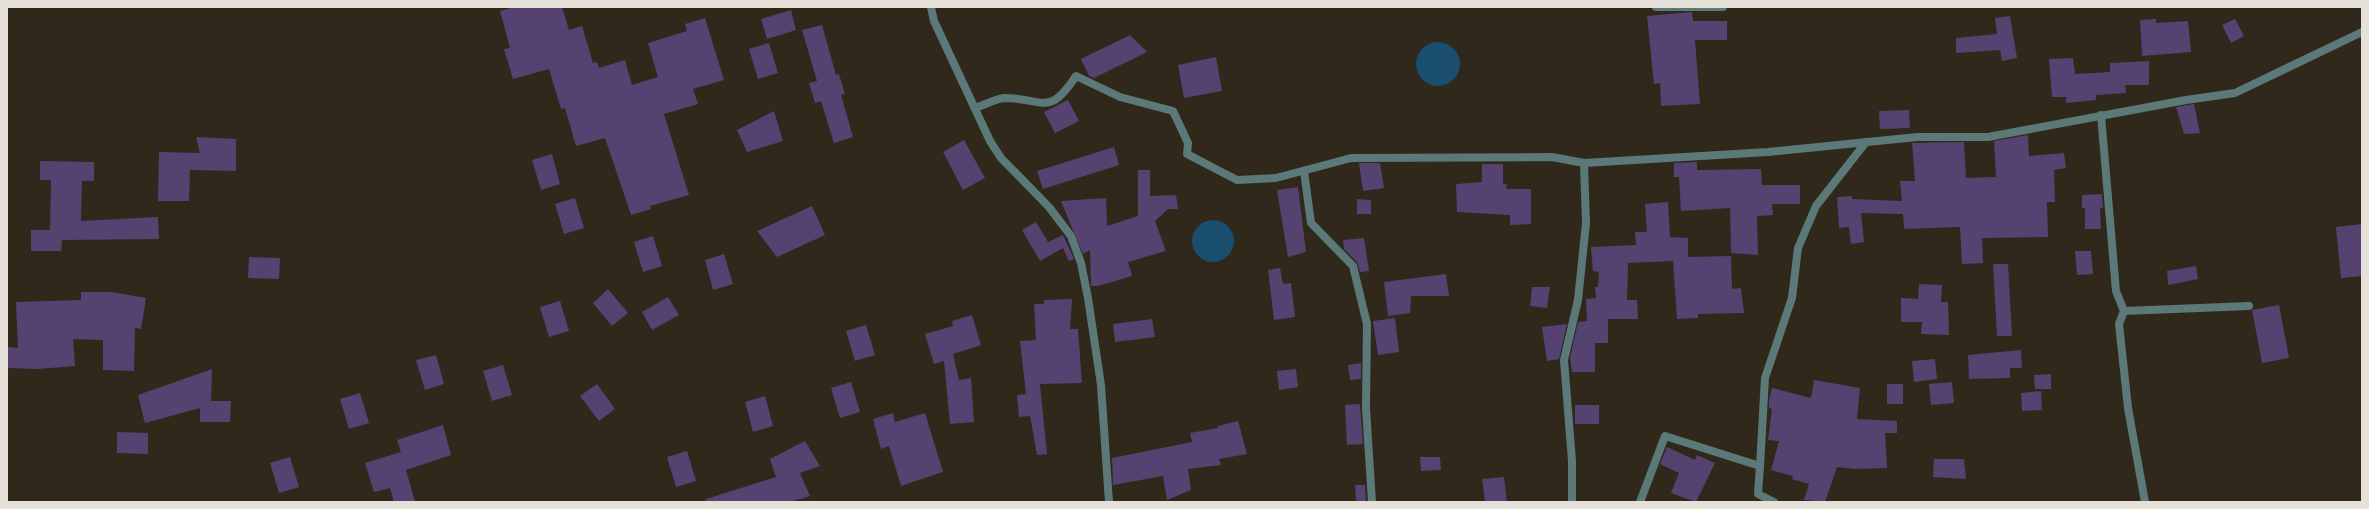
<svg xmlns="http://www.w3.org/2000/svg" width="2369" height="509" font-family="Signika,sans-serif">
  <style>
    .water { fill: #194e6e }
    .building { fill: #564270 }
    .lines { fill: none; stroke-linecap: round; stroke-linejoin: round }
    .minor { stroke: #5b7978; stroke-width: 8 }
    .tertiary { stroke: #5b7978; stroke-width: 8 }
  </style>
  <rect width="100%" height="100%" fill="#2f281b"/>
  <g class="water">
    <circle cx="1438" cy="64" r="22"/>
    <circle cx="1213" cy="241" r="21"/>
  </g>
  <g class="building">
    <path d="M514,7H562L569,30L582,26L593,63L597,62L599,68L625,60L632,85L658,77L648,43L687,31L685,24L705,18L724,80L693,89L698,104L664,114L689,195L650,206L651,209L631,215L605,138L576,146L565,108L561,109L549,69L513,79L504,49L510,48L500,11Z"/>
    <path d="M791,10L796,30L767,39L761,19Z"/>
    <path d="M1692,12L1693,21H1727V40H1695L1700,104L1661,106L1660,83L1654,84L1647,16Z"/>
    <path d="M2010,16L2017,58L2002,61L2000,50L1956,53V38L1997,34L1995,18Z"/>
    <path d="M2156,19V23L2188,21L2191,52L2142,56L2140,20Z"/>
    <path d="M2235,19L2244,36L2231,43L2222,25Z"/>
    <path d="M822,25L836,75L839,74L845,94L841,95L853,137L834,143L821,101L815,103L809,83L817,81L802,30Z"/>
    <path d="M1130,35L1147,52L1094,78L1089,76L1081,59Z"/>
    <path d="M769,43L778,73L758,79L749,49Z"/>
    <path d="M1216,57L1222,91L1184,98L1178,65Z"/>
    <path d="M2073,58L2075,74L2110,72V63L2149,61V85H2125L2126,93L2096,95V100L2066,103V97H2052L2049,59Z"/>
    <path d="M1068,100L1079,121L1055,133L1044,112Z"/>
    <path d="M2194,104L2200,133L2184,134L2176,107Z"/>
    <path d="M1909,110L1910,128L1880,129L1879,111Z"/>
    <path d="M774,111L783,141L747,152L737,130Z"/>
    <path d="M2028,135L2029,156L2064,153L2066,168L2054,170L2055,202H2047L2048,237L1982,238L1983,263L1962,264L1960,227L1904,229L1903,214L1861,213L1864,242L1851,244L1849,227L1839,228L1837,197L1852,196V199L1902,201L1900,181H1915L1912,143L1964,142L1966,178L1996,177L1994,141Z"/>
    <path d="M196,137L236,139V171L190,170L189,201H158L159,152L200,153Z"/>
    <path d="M964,140L985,178L963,190L943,152Z"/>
    <path d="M1114,147L1119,165L1043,189L1037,171Z"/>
    <path d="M552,154L560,184L541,190L532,160Z"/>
    <path d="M40,161L94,162V181H82L81,221L158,217L159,239L62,240L61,251H31V230H50L51,180H40Z"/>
    <path d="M1697,162V170L1761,169L1762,185H1800V204H1772L1773,215L1757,216L1758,255L1731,253L1730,208L1681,211L1679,177H1674V163Z"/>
    <path d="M1359,163H1380L1384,188L1363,191Z"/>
    <path d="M1482,164H1503V184H1507L1506,189H1531V224L1510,225V215L1457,212L1456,184L1482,182Z"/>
    <path d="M1138,170H1150V196L1176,195L1178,209H1168L1155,221L1166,251L1128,262L1132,276L1098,286H1091L1090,250L1083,254L1061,201L1106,198L1107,226L1138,216Z"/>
    <path d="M1298,187L1306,252L1288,257L1277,190Z"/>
    <path d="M2102,194L2103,208H2100L2101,229H2085V208H2082V195Z"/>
    <path d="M575,198L584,228L564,234L555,204Z"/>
    <path d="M1357,199L1371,200V214H1357Z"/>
    <path d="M1668,202L1670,237L1688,238V257L1731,256L1732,289L1741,288L1744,313L1698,314V318L1677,319L1673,261L1628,263L1627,300H1637L1638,319H1608V343H1595V372H1572L1570,358L1578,322L1587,321L1586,299L1596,298L1595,287H1598L1599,272L1593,271L1591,247L1636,245L1635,232H1647L1645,204Z"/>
    <path d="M812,206L825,235L777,257L757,231Z"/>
    <path d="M1036,222L1048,242L1063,235L1074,259L1069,261L1063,248L1040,261L1022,230Z"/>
    <path d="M2362,224V276L2341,278L2336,227Z"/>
    <path d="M653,236L662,266L643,272L634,242Z"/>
    <path d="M1364,238L1369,271L1360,272L1357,262L1344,249L1343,240Z"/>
    <path d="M2075,251H2091L2093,274L2077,275Z"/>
    <path d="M724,254L733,284L713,290L705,260Z"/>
    <path d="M249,257L280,258L279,279L248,278Z"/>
    <path d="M1993,264H2008L2012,336H1997Z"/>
    <path d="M2196,266L2198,279L2168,285L2167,271Z"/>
    <path d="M1280,268L1283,284L1291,283L1295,317L1274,320L1268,270Z"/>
    <path d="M1446,274L1449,296H1411L1410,313L1388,316L1384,282Z"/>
    <path d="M1919,284L1942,285L1941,302H1948L1949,335L1921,334L1922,322H1901V298L1918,299Z"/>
    <path d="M1532,287H1550L1547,308L1530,306Z"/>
    <path d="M608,289L628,313L612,326L593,303Z"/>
    <path d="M81,292H112L146,298L141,329L135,328L134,371L103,370V340L73,339L75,366L38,369L7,368V347L18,348L16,302L81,300Z"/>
    <path d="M668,297L679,315L652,330L642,312Z"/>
    <path d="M1072,299L1070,329H1078L1082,383L1040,384L1047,454L1037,455L1030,416L1019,417L1017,395L1026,394L1020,341L1036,340L1034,304H1044V300Z"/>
    <path d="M560,301L569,331L549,337L540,307Z"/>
    <path d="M2279,305L2289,358L2262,363L2252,310Z"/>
    <path d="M972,315L981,345L953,354L959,380L971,378L974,422L950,424L944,361L934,364L925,334L953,326L952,321Z"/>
    <path d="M1395,318L1399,352L1378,355L1373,321Z"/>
    <path d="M1152,319L1155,337L1115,342L1113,324Z"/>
    <path d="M1567,324L1559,359L1547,361L1542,327Z"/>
    <path d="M866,325L875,355L855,361L846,331Z"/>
    <path d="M2021,350L2022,368H2010V378L1969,379L1968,355Z"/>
    <path d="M436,355L444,384L425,390L416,360Z"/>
    <path d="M1935,359L1937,379L1914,382L1912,361Z"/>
    <path d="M1361,363V379L1350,380L1348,365Z"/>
    <path d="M503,365L512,395L492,401L483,371Z"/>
    <path d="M212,369L211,401H231L230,422H200V408L145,423L138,395Z"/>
    <path d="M1296,369L1298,387L1279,390L1277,371Z"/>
    <path d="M2051,374V389H2035L2034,375Z"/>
    <path d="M1814,380L1860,388L1857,419L1897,421V433H1885L1887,468L1855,469L1837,467L1825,502L1804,500L1809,484L1792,479L1793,476L1771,470L1779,441L1768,440L1772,409L1769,408V400L1772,388L1811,398Z"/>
    <path d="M851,382L860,412L840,418L831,388Z"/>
    <path d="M1952,382L1954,403L1931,405L1929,384Z"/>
    <path d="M597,384L615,409L599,421L580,396Z"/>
    <rect x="1887" y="384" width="16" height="20"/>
    <path d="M2041,391L2042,410L2022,411L2021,393Z"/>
    <path d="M360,393L369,423L349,429L340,399Z"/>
    <path d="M765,396L773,426L753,432L745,402Z"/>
    <path d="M1360,404L1363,444L1347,445L1345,405Z"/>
    <rect x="1575" y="405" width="24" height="19"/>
    <path d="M893,413L895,422L925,413L943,472L901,486L889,446L881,449L873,419Z"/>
    <path d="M1238,421L1247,454L1219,459L1221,465L1188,469L1191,490L1167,500L1163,476L1113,485L1112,458L1192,442L1190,433L1218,428V426Z"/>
    <path d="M443,425L451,455L406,470L415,502H394L390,488L374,492L365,463L401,452L397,440Z"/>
    <path d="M117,432L148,433V454L117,453Z"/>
    <path d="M805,441L820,466L800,473L810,496L790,502H706V499L776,477L770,459Z"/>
    <path d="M1667,447L1695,460L1697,455L1715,463L1696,502L1671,493L1679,473L1660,464Z"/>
    <path d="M687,451L696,481L676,487L667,457Z"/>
    <path d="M290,457L299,487L279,493L270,463Z"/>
    <path d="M1420,457H1440L1441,470L1421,471Z"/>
    <path d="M1934,459H1964L1966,479L1933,477Z"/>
    <path d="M1504,477L1507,502H1485L1482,479Z"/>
    <path d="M1355,485H1365L1366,502H1356Z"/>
  </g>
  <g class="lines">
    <g class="minor">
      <path d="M1656,7H1723"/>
      <path d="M975,108C984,105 995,99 1004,98C1045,98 1048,118 1076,76L1120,97L1173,111L1188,143L1187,154L1237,180L1276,178L1351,158L1552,157L1584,163L1768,152L1917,137H1988L2186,100L2235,93L2362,32"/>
      <path d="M2101,115L2116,291L2124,311"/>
      <path d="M1304,171L1311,223L1353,266L1367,324L1366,408L1372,502"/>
      <path d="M1760,466L1765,378L1792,298L1798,248L1816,206L1866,142"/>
      <path d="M1572,502V461L1564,360L1578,300L1586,223L1584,163"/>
      <path d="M1640,502L1665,436L1760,466L1758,494L1774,502"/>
      <path d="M2145,502L2128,408L2119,324L2124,311L2249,306"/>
    </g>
    <path class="tertiary" d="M931,7L934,21L990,141L1001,158L1049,207L1071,236L1081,263L1088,298L1101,385L1109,502"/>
  </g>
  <rect width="2369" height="509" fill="none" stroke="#e5e1d9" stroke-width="16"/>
</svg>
